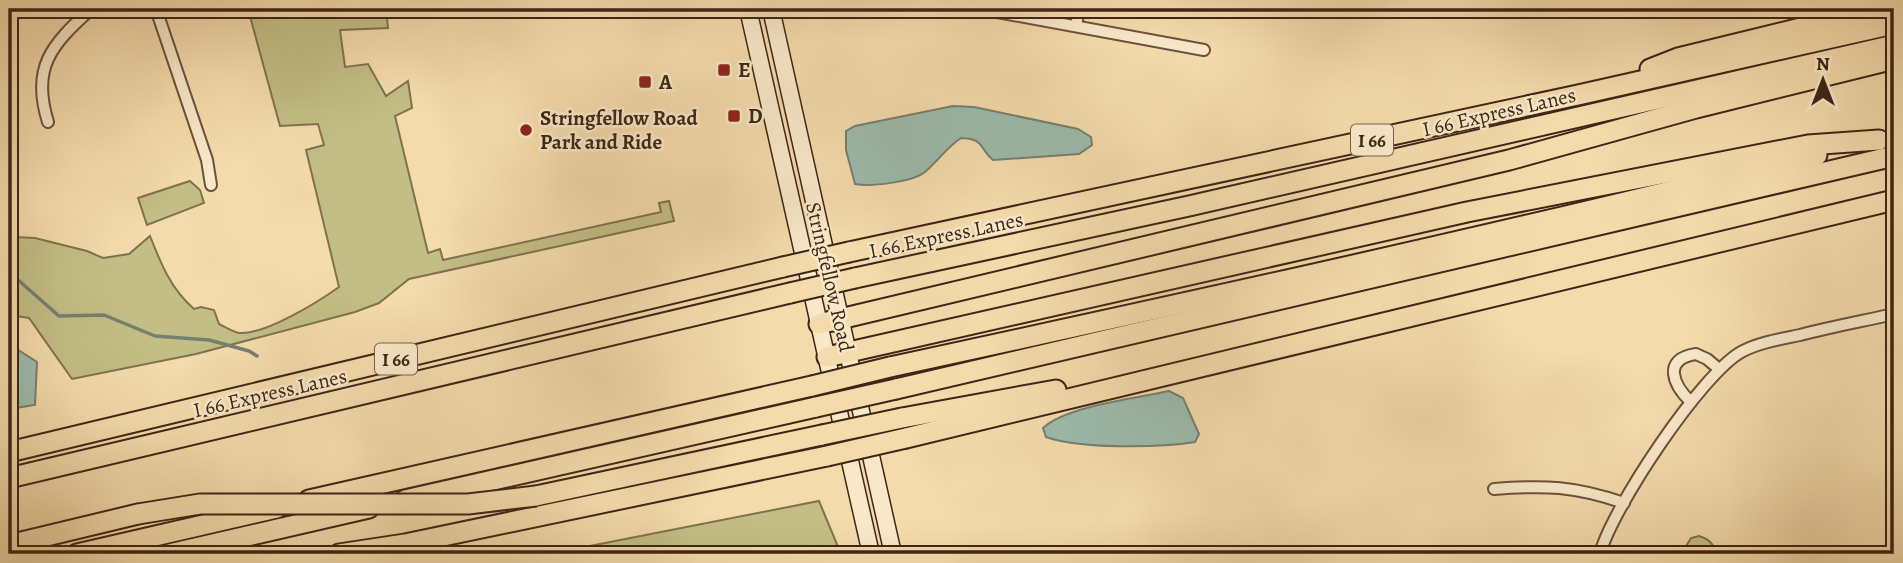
<svg xmlns="http://www.w3.org/2000/svg" width="1903" height="563" font-family="Alegreya,serif">
  <style>
    .green { fill: #c2be85; stroke: #80724d; stroke-width: 2 }
    .water { fill: #9cbbad; stroke: #767f70; stroke-width: 2 }
    .lines { fill: none; stroke-linecap: round; stroke-linejoin: round }
    .stream { stroke: #767f70; stroke-width: 3.5 }
    .minor-casing { stroke: #6c523b; stroke-width: 14 }
    .secondary-casing { stroke: #3e2515; stroke-width: 19 }
    .motorway-casing { stroke: #3e2515; stroke-width: 23 }
    .minor { stroke: #f8e8c9; stroke-width: 10 }
    .secondary { stroke: #f8e8c9; stroke-width: 16 }
    .motorway { stroke: #f4dbac; stroke-width: 19 }
    .motorway-bridge-casing { stroke: #3e2515; stroke-width: 23; stroke-linecap: butt }
    .motorway-bridge { stroke: #f4dbac; stroke-width: 19 }
    .poi-dot { fill: #8f2418; stroke: #f8e8c9; stroke-width: 2.5 }
    .labels { text-anchor: middle; stroke-width: 5; stroke-linejoin: round; paint-order: stroke }
    .shield { fill: #f8e8c9; stroke: #76604b; stroke-width: 2 }
    .shield-label { font-size: 19px; font-weight: bold; fill: #3e2515 }
    .poi-label { font-size: 21px; font-weight: bold; fill: #3e2515; stroke: #f8e8c9; text-anchor: start }
    .street-label { font-size: 21px; fill: #3e2515; stroke: #f8e8c9 }
  </style>
  <rect width="100%" height="100%" fill="#f4dbac"/>
  <filter id="stains"><feTurbulence type="fractalNoise" baseFrequency=".00286" numOctaves="4"/><feColorMatrix values="0 0 0 0 .2 0 0 0 0 .09 0 0 0 0 .02 0 0 0 .5 -.17"/></filter>
  <radialGradient id="worn" r=".72"><stop offset=".6" stop-color="#630" stop-opacity="0"/><stop offset="1" stop-color="#630" stop-opacity=".3"/></radialGradient>
  <g class="green">
    <path d="M248,9H386L388,28L340,30L345,67L368,64L386,96L408,81L412,108L395,116L428,253L440,249L443,260L661,212L659,203L669,201L674,221L409,279L379,303L355,312L196,354L72,379L29,318L9,315V232L13,237L35,238L87,251L103,258L129,254L150,236C161,264 171,289 194,309L201,307L214,310L219,324C225,327 233,332 239,333C265,335 318,302 339,287L306,150L324,145L318,124L280,126Z"/>
    <path d="M190,181L200,190L204,203L147,225L138,198Z"/>
    <path d="M819,501L841,554H549Z"/>
    <path d="M1699,536C1709,539 1715,544 1715,554H1686L1685,548L1691,538Z"/>
  </g>
  <g class="water">
    <path d="M953,106L974,107L1078,129L1091,137L1092,145L1079,154L993,160C978,148 986,139 961,138C947,147 938,161 925,172C912,182 871,187 855,184L846,150V131L855,126Z"/>
    <path d="M9,344L37,362L35,405L9,409Z"/>
    <path d="M1169,391L1183,398L1199,434L1195,442C1158,448 1080,449 1046,437L1043,428C1066,406 1137,398 1169,391Z"/>
  </g>
  <g class="lines">
    <path class="stream" d="M9,272L59,316L104,315L155,336L209,340L249,351L257,356"/>
    <g class="minor-casing">
      <g id="minor">
        <path d="M156,9L207,160L211,185"/>
        <path d="M981,9L1204,50"/>
        <path d="M1076,26L1079,9"/>
        <path d="M48,122C31,68 51,45 91,9"/>
        <path d="M1691,402C1674,386 1661,359 1696,354L1707,359L1719,369"/>
        <path d="M1494,489C1545,485 1575,486 1624,503"/>
        <path d="M1600,554C1611,510 1703,371 1743,351C1761,342 1781,339 1800,335C1831,327 1863,321 1894,314"/>
      </g>
    </g>
    <g class="secondary-casing">
      <g id="secondary">
        <path d="M748,9L871,554"/>
        <path d="M771,9L893,554"/>
      </g>
    </g>
    <g class="motorway-casing">
      <g id="motorway">
        <path d="M1650,69L1678,58L1879,9"/>
        <path d="M849,252L1578,95L1894,24"/>
        <path d="M855,278L1189,206L1894,45"/>
        <path d="M819,324L1509,160L1696,108L1894,59"/>
        <path d="M827,357L1467,212L1808,145L1879,140"/>
        <path d="M890,367C1200,300 1510,232 1817,155"/>
        <path d="M896,389L1894,156"/>
        <path d="M902,418L1056,390"/>
        <path d="M906,438L1894,200"/>
        <path d="M9,452L783,267"/>
        <path d="M9,478L790,293"/>
        <path d="M536,496L822,435"/>
        <path d="M309,500L812,386"/>
        <path d="M405,500L816,407"/>
        <path d="M9,545L138,514"/>
        <path d="M77,554L277,508"/>
        <path d="M169,554L369,508"/>
        <path d="M339,554L405,544L827,456"/>
      </g>
    </g>
    <use href="#minor" class="minor"/>
    <use href="#secondary" class="secondary"/>
    <use href="#motorway" class="motorway"/>
    <g class="motorway-bridge-casing">
      <g id="motorway-bridge">
        <path d="M783,267L849,252"/>
        <path d="M790,293L855,278"/>
        <path d="M812,386L890,367"/>
        <path d="M816,407L896,389"/>
        <path d="M822,435L902,418"/>
        <path d="M827,456L906,438"/>
        <path d="M138,514L200,504H468L536,496"/>
      </g>
    </g>
    <use href="#motorway-bridge" class="motorway-bridge"/>
  </g>
  <g class="poi-dot">
    <rect x="717" y="63" width="14" height="14" rx="3.5"/>
    <rect x="638" y="75" width="14" height="14" rx="3.5"/>
    <rect x="727" y="109" width="14" height="14" rx="3.5"/>
    <circle cx="526" cy="130" r="7"/>
  </g>
  <g class="labels">
    <g class="shield">
      <rect x="1351" y="124.5" width="42" height="31" rx="5"/>
      <rect x="375" y="343.5" width="42" height="31" rx="5"/>
    </g>
    <g class="shield-label">
      <text x="1372" y="147">I 66</text>
      <text x="396" y="366">I 66</text>
    </g>
    <g class="poi-label">
      <text x="738" y="77">E</text>
      <text x="659" y="89">A</text>
      <text x="748" y="123">D</text>
      <text x="540" y="125">Stringfellow Road<tspan x="540" dy="24">Park and Ride</tspan></text>
    </g>
    <g class="street-label">
      <text transform="translate(1499 112) rotate(-13)" y="7">I 66 Express Lanes</text>
      <text transform="translate(946 235) rotate(-12)" y="7">I 66 Express Lanes</text>
      <text transform="translate(830 277) rotate(77)" y="7">Stringfellow Road</text>
      <text transform="translate(270 393) rotate(-13)" y="7">I 66 Express Lanes</text>
    </g>
  </g>
  <rect width="1903" height="563" fill="none" stroke="#f4dbac" stroke-width="35"/>
  <rect x="10" y="10" width="1882" height="542" fill="none" stroke="#3e2515" stroke-width="3.5"/>
  <rect x="18" y="18" width="1868" height="528" fill="none" stroke="#3e2515" stroke-width="2"/>
  <g transform="translate(1823 80)" stroke="#f8e8c9" stroke-width="5" paint-order="stroke">
  <path d="M0-5L12 26L0 18L-12 26Z" fill="#3e2515"/>
  <text y="-10" font-size="19" font-weight="bold" text-anchor="middle" fill="#3e2515">N</text>
  </g>
  <rect width="100%" height="100%" filter="url(#stains)"/>
  <rect width="100%" height="100%" fill="url(#worn)"/>
</svg>
